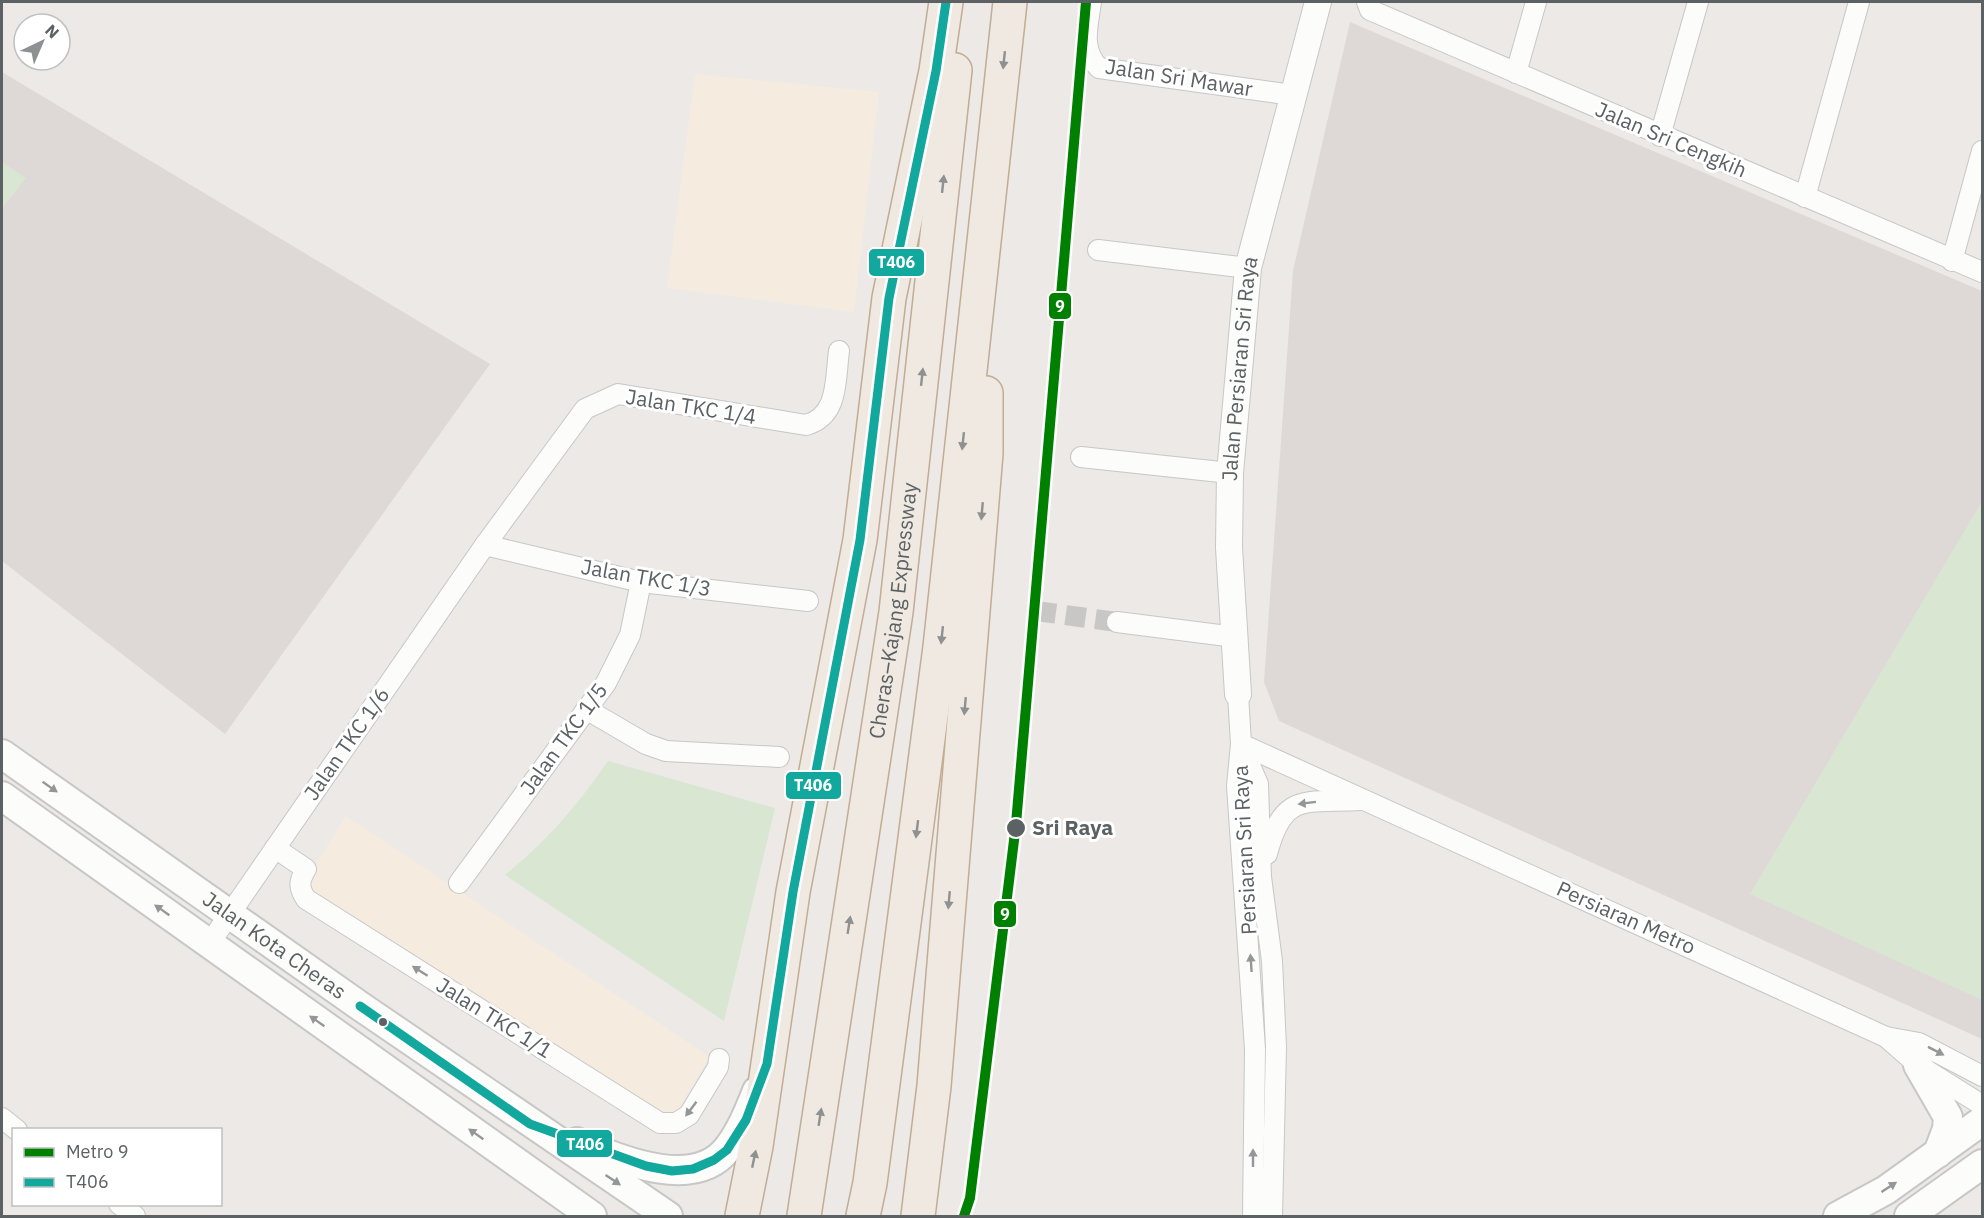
<svg xmlns="http://www.w3.org/2000/svg" width="1984" height="1218" font-family="'IBM Plex Sans',sans-serif">
  <style>
    .commercial { fill: #f5ecdf }
    .education { fill: #ded9d6 }
    .park { fill: #d8e6d2 }
    .lines { fill: none; stroke-linecap: round; stroke-linejoin: round }
    .minor-tunnel { stroke: #c8c7c6; stroke-width: 20; stroke-dasharray: 20 10; stroke-linecap: butt }
    .minor-casing { stroke: #c7c7c7; stroke-width: 22 }
    .tertiary-casing { stroke: #c7c7c7; stroke-width: 28 }
    .secondary-casing { stroke: #c7c7c7; stroke-width: 32 }
    .motorway-casing { stroke: #c2ac94; stroke-width: 36 }
    .minor { stroke: #fcfcfb; stroke-width: 20 }
    .tertiary { stroke: #fcfcfb; stroke-width: 26 }
    .secondary { stroke: #fcfcfb; stroke-width: 28 }
    .motorway { stroke: #efe9e2; stroke-width: 33 }
    .bus-1-casing { stroke: #fff; stroke-width: 14 }
    .bus-1 { stroke: #12a89d; stroke-width: 9 }
    .metro-1-casing { stroke: #fff; stroke-width: 15 }
    .metro-1 { stroke: #008000; stroke-width: 10 }
    .oneway { fill: #8f9190 }
    .oneway2 { fill: #949799 }
    .stop-dot { fill: #5c6164; stroke: #fff; stroke-width: 2 }
    .labels { text-anchor: middle; stroke-width: 6; stroke-linejoin: round; paint-order: stroke }
    .street-label { font-size: 21px; fill: #5c6164; stroke: #fff }
    .stop-label { font-size: 21px; font-weight: bold; fill: #5c6164; stroke: #fff; text-anchor: start }
    .line-badge { stroke: #fff; stroke-width: 2 }
    .badge-label { font-size: 16px; text-anchor: middle; font-weight: bold; fill: #fff }
  </style>
  <rect width="100%" height="100%" fill="#ece9e6"/>
  <g class="commercial">
    <path d="M695,74L879,92L854,312L667,288Z"/>
    <path d="M346,816L710,1057L676,1113L663,1116L310,893L307,878Z"/>
  </g>
  <g class="education">
    <path d="M1350,22L1982,291V1039L1279,721L1264,682L1293,271Z"/>
    <path d="M2,72L490,364L225,734L2,561Z"/>
  </g>
  <g class="park">
    <path d="M2,162L26,178L2,209Z"/>
    <path d="M1982,501V1000L1750,894Z"/>
    <path d="M608,761L775,808L724,1021L505,875C547,841 577,806 608,761Z"/>
  </g>
  <g class="lines">
    <path class="minor-tunnel" d="M1036,611L1117,622"/>
    <g class="minor-casing">
      <g id="minor">
        <path d="M1091,2C1088,26 1080,49 1099,68L1293,95"/>
        <path d="M1367,2L1370,10L1982,272"/>
        <path d="M1516,73L1536,2"/>
        <path d="M1660,136L1698,2"/>
        <path d="M1805,197L1859,2"/>
        <path d="M1098,250L1248,268"/>
        <path d="M1952,261L1982,151"/>
        <path d="M1081,457L1230,473"/>
        <path d="M485,545L641,582L808,601"/>
        <path d="M1117,622L1235,637"/>
        <path d="M1238,694L1241,744L1237,786L1255,1049L1253,1216"/>
        <path d="M586,709L646,744L666,751L779,757"/>
        <path d="M1241,744L1886,1037L1919,1043L1982,1076"/>
        <path d="M1242,747L1258,784L1261,877L1272,961L1276,1047L1272,1216"/>
        <path d="M275,848L306,869C299,881 298,887 306,899L660,1123H676L689,1115L718,1067L719,1059"/>
        <path d="M1267,854C1283,792 1304,803 1360,800"/>
        <path d="M459,883L606,683L630,635L641,582"/>
        <path d="M209,944L485,545L585,409L618,394L806,425C839,416 835,380 839,351"/>
        <path d="M1886,1037L1918,1065L1982,1105"/>
        <path d="M2,1118L17,1130"/>
        <path d="M119,1204L135,1216"/>
      </g>
    </g>
    <g class="tertiary-casing">
      <g id="tertiary">
        <path id="s1" d="M1238,694L1229,548L1230,473L1248,268L1318,2"/>
      </g>
    </g>
    <g class="secondary-casing">
      <g id="secondary">
        <path id="s2" d="M2,754L360,1006L668,1216"/>
        <path d="M2,796L592,1216"/>
        <path d="M1918,1065L1948,1117L1947,1129L1938,1153"/>
        <path d="M577,1142C617,1158 694,1193 728,1148C741,1131 749,1111 757,1091"/>
        <path d="M1838,1216L1886,1190L1982,1121"/>
        <path d="M1909,1216L1982,1164"/>
      </g>
    </g>
    <g class="motorway-casing">
      <g id="motorway">
        <path d="M742,1216L756,1146L793,892L860,540L889,298L936,71L946,2"/>
        <path id="s3" d="M804,1216L896,612L955,70"/>
        <path d="M863,1216L870,1183L940,647L1010,2"/>
        <path d="M918,1216L934,1086L986,453V393"/>
      </g>
    </g>
    <use href="#minor" class="minor"/>
    <use href="#tertiary" class="tertiary"/>
    <use href="#secondary" class="secondary"/>
    <use href="#motorway" class="motorway"/>
    <g class="bus-1-casing">
      <path id="bus-1" d="M360,1006L530,1124L646,1166L672,1171L693,1169L714,1160L727,1150L746,1120L767,1064L793,892L860,540L889,298L936,71L946,2"/>
    </g>
    <use href="#bus-1" class="bus-1"/>
    <g class="metro-1-casing">
      <path id="metro-1" d="M964,1216L970,1198L1016,824L1086,2"/>
    </g>
    <use href="#metro-1" class="metro-1"/>
  </g>
  <defs><path id="oneway-solid" d="M-6-.8H1V-3.2L6.5 0L1 3.2V.8H-6Z" transform="scale(1.5)"/></defs>
  <g class="oneway">
    <use href="#oneway-solid" transform="translate(1004 60) rotate(96)"/>
    <use href="#oneway-solid" transform="translate(943 184) rotate(-84)"/>
    <use href="#oneway-solid" transform="translate(922 377) rotate(-84)"/>
    <use href="#oneway-solid" transform="translate(963 441) rotate(96)"/>
    <use href="#oneway-solid" transform="translate(982 511) rotate(95)"/>
    <use href="#oneway-solid" transform="translate(942 635) rotate(96)"/>
    <use href="#oneway-solid" transform="translate(965 706) rotate(95)"/>
    <use href="#oneway-solid" transform="translate(917 829) rotate(97)"/>
    <use href="#oneway-solid" transform="translate(949 900) rotate(95)"/>
    <use href="#oneway-solid" transform="translate(849 925) rotate(-81)"/>
    <use href="#oneway-solid" transform="translate(820 1117) rotate(-81)"/>
    <use href="#oneway-solid" transform="translate(754 1159) rotate(-78)"/>
  </g>
  <g class="oneway2">
    <use href="#oneway-solid" transform="translate(50 787) rotate(35)"/>
    <use href="#oneway-solid" transform="translate(1307 803) rotate(173)"/>
    <use href="#oneway-solid" transform="translate(162 910) rotate(-145)"/>
    <use href="#oneway-solid" transform="translate(1251 963) rotate(-94)"/>
    <use href="#oneway-solid" transform="translate(420 971) rotate(-148)"/>
    <use href="#oneway-solid" transform="translate(317 1021) rotate(-145)"/>
    <use href="#oneway-solid" transform="translate(1936 1051) rotate(27)"/>
    <use href="#oneway-solid" transform="translate(691 1109) rotate(127)"/>
    <use href="#oneway-solid" transform="translate(476 1134) rotate(-145)"/>
    <use href="#oneway-solid" transform="translate(1253 1158) rotate(-90)"/>
    <use href="#oneway-solid" transform="translate(613 1180) rotate(34)"/>
    <use href="#oneway-solid" transform="translate(1889 1187) rotate(-33)"/>
  </g>
  <g class="stop-dot">
    <circle cx="1016" cy="828" r="10"/>
    <circle cx="383" cy="1022" r="5"/>
  </g>
  <g class="labels">
    <g class="street-label">
      <text transform="translate(1179 78) rotate(9)" y="7">Jalan Sri Mawar</text>
      <text transform="translate(1671 140) rotate(23)" y="7">Jalan Sri Cengkih</text>
      <text dy="7" stroke="none"><textPath href="#s1" startOffset="326">Jalan Persiaran Sri Raya</textPath></text>
      <text transform="translate(691 407) rotate(9)" y="7">Jalan TKC 1/4</text>
      <text transform="translate(646 578) rotate(10)" y="7">Jalan TKC 1/3</text>
      <text dy="7" stroke="none"><textPath href="#s3" startOffset="612">Cheras–Kajang Expressway</textPath></text>
      <text transform="translate(564 739) rotate(-54)" y="7">Jalan TKC 1/5</text>
      <text transform="translate(347 744) rotate(-55)" y="7">Jalan TKC 1/6</text>
      <text transform="translate(1245 850) rotate(-93)" y="7">Persiaran Sri Raya</text>
      <text transform="translate(1626 918) rotate(24)" y="7">Persiaran Metro</text>
      <text dy="7" stroke="none"><textPath href="#s2" startOffset="333">Jalan Kota Cheras</textPath></text>
      <text transform="translate(494 1018) rotate(32)" y="7">Jalan TKC 1/1</text>
    </g>
    <g class="stop-label">
      <text x="1032" y="835">Sri Raya</text>
    </g>
  </g>
  <g class="line-badge">
    <rect x="868" y="248" width="57" height="29" rx="6" fill="#12a89d"/>
    <rect x="1048" y="292" width="24" height="28" rx="6" fill="#008000"/>
    <rect x="785" y="771" width="57" height="29" rx="6" fill="#12a89d"/>
    <rect x="993" y="900" width="24" height="28" rx="6" fill="#008000"/>
    <rect x="556" y="1129" width="57" height="29" rx="6" fill="#12a89d"/>
  </g>
  <g class="badge-label">
    <text x="896" y="268">T406</text>
    <text x="1060" y="312">9</text>
    <text x="813" y="791">T406</text>
    <text x="1005" y="920">9</text>
    <text x="585" y="1150">T406</text>
  </g>
  <rect width="1984" height="1218" fill="none" stroke="#5c6164" stroke-width="6"/>
  <rect x="12" y="1128" width="210" height="78" fill="#ffffff" stroke="#bec0c1" stroke-width="1.5"/>
  <rect x="24" y="1148" width="30" height="9" fill="#008000" stroke="#bec0c1" stroke-width="1.5"/>
  <text x="66" y="1158" font-size="18" fill="#5c6164">Metro 9</text>
  <rect x="24" y="1178" width="30" height="9" fill="#12a89d" stroke="#bec0c1" stroke-width="1.5"/>
  <text x="66" y="1188" font-size="18" fill="#5c6164">T406</text>
  <g transform="translate(42 42) rotate(44)"><circle r="28" fill="#ffffff" stroke="#bec0c1" stroke-width="1.5"/>
  <path d="M0-4.5L10 22L0 15L-10 22Z" fill="#8e9192"/>
  <text y="-9" font-size="16" font-weight="bold" text-anchor="middle" fill="#5c6164">N</text>
  </g>
</svg>
